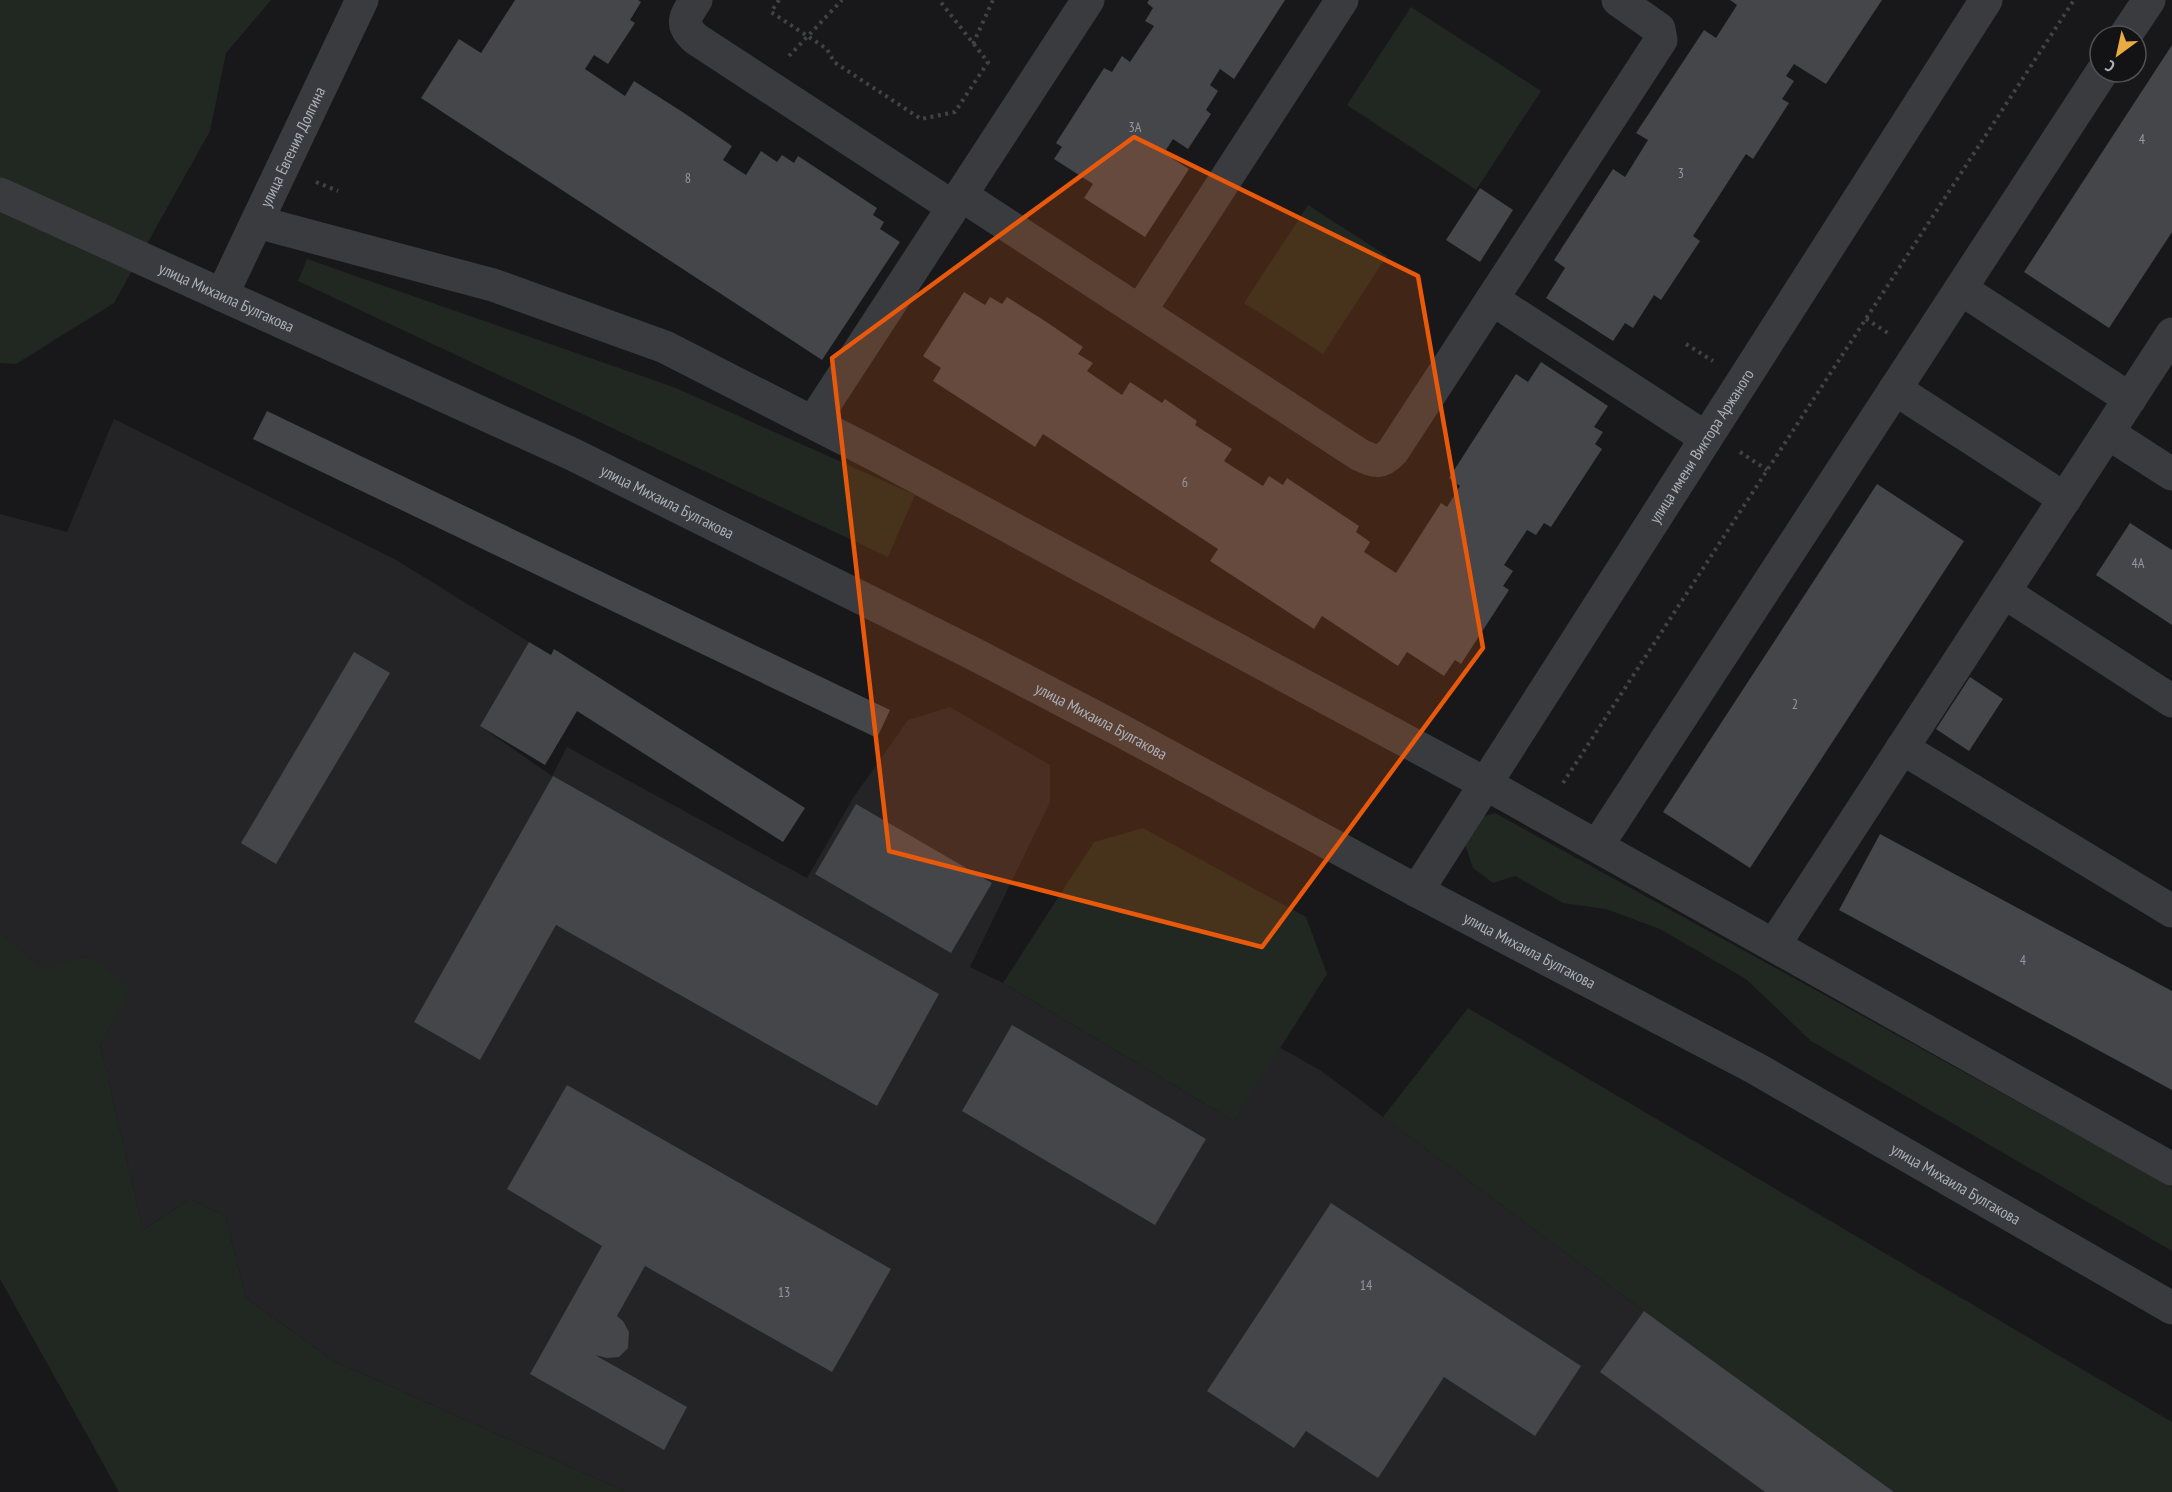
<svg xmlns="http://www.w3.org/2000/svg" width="2172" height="1492" font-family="'PT Sans Narrow',sans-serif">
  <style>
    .built { fill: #242427 }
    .green { fill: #202821 }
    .building { fill: #45464a }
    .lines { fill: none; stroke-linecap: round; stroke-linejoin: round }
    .path { stroke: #404246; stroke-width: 4; stroke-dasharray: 3 4.5; stroke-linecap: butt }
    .minor { stroke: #393b3f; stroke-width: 33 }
    .marked { fill: #e8590c; fill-opacity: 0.2; stroke: #e8590c; stroke-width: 4.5; stroke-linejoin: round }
    .labels { text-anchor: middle; stroke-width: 4.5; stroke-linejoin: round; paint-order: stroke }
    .number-label { font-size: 14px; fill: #92969d }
    .street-label { font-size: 16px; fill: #abb0b9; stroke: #131315 }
  </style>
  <rect width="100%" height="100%" fill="#18181a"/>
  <path class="built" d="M114,419L398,561L529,642L480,726L552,776L567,747L807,878L853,798L908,720L950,707L1050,765V802L970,967L1003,983L1234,1121L1279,1047L1320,1070L1644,1311L1894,1492H626L334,1361L246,1298L225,1216L190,1199L143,1230L100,1044L89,956L42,970L0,932V514L67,532Z"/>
  <g class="green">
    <path d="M0,0H271L226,53L210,131L114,303L16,364L0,363Z"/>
    <path d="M1411,7L1541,91L1476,190L1347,105Z"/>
    <path d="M1308,205L1387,256L1323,354L1244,303Z"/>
    <path d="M307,259L676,388L915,495L888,557L298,281Z"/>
    <path d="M1495,813L2172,1187V1251L1811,1041L1746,979L1660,929L1606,909L1563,903L1515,876L1493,883L1473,868L1465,845L1478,818Z"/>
    <path d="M1143,828L1306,917L1327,974L1234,1121L1003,983L1094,842Z"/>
    <path d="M0,932L42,969L89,956L132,988L100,1044L143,1230L190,1199L225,1216L246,1298L334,1361L626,1492H119L0,1279Z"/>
    <path d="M1468,1008L2172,1422V1492H1894L1644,1311L1383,1117Z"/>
  </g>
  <g class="building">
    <path d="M515,0H638L641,2L630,20L635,23L608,64L594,55L585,69L625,96L634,81L684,113L732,146L723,160L746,175L761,151L777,162L782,155L794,163L798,156L877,208L873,215L884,222L880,229L900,242L822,360L421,98L459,39L481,53Z"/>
    <path d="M1149,0H1285L1234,79L1220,69L1210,85L1218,91L1206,110L1211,114L1188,149L1173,139L1164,153L1189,169L1145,237L1084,198L1093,184L1054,159L1062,147L1056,143L1104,68L1112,72L1122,56L1130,62L1154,26L1145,21L1153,8L1147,3Z"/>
    <path d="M1730,0H1882L1826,84L1794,64L1786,76L1794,81L1782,99L1789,103L1753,159L1746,154L1693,236L1700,241L1661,300L1654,295L1633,328L1625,323L1613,341L1546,298L1565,268L1554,260L1613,169L1625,177L1648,140L1636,133L1704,30L1716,38L1737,5Z"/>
    <path d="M2172,45V232L2109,328L2024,272Z"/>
    <path d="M1480,188L1513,210L1480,262L1446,240Z"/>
    <path d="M964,292L985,305L990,297L1002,304L1007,297L1045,321L1083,347L1078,354L1093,363L1087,371L1122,395L1130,382L1162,403L1165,399L1197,421L1195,425L1232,449L1224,461L1263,486L1269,476L1283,485L1287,478L1359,526L1356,532L1370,542L1364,552L1396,573L1441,503L1447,507L1460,486L1449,478L1516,374L1528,382L1541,362L1608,406L1594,427L1603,432L1595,444L1602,449L1551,527L1544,523L1536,535L1527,530L1504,565L1513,571L1503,586L1509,590L1461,664L1455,660L1444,676L1407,652L1398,666L1322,616L1314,629L1210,561L1218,549L1043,434L1035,447L933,381L941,368L923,356Z"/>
    <path d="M267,411L890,710L877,738L253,439Z"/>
    <path d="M1877,484L1964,541L1750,868L1663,812Z"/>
    <path d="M2130,523L2172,550V625L2096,575Z"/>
    <path d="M529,642L551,655L554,649L805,808L783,842L577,711L545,765L480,726Z"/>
    <path d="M354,652L390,673L276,864L241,843Z"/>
    <path d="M1970,677L2003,699L1969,751L1936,729Z"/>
    <path d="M553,776L939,994L877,1106L556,925L480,1060L414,1022Z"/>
    <path d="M856,804L992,883L951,953L815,874Z"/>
    <path d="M1880,834L2172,991V1090L1839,910Z"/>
    <path d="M1012,1025L1206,1139L1155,1225L962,1111Z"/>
    <path d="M567,1085L891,1269L832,1372L645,1266L617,1316L623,1321L629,1332L628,1348L619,1357L607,1358L595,1355L687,1407L664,1450L530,1374L602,1246L507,1189Z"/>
    <path d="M1331,1203L1581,1366L1535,1436L1444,1377L1378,1478L1306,1431L1294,1448L1207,1391Z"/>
    <path d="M1644,1311L1894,1492H1765L1600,1372Z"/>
  </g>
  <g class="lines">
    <g class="path">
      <path d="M779,0L771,12L827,49L834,62L921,119L955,112L988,62L939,0"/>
      <path d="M973,44L993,0"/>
      <path d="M789,56L842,0"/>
      <path d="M316,182L338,191"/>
      <path d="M1866,319L1888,333"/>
      <path d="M1686,344L1713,361"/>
      <path d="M1740,452L1767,470"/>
      <path d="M1563,783L2074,0"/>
    </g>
    <g class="minor">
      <path d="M696,0C685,17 679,24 696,39L953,207"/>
      <path d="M2125,36L2149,0"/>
      <path id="s1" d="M0,194L572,454L972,653L1118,729L1417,891L1755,1068L2172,1308"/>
      <path d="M961,195L1360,455C1376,462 1381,464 1393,451L1661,40L1659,29L1618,0"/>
      <path d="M257,222L493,285L665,347L878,456L1486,784L2172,1169"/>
      <path d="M1961,289L2130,399"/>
      <path id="s2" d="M222,295L362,0"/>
      <path d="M1492,299L1706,438"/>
      <path d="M1140,311L1342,0"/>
      <path d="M1895,389L2065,499"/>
      <path d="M813,422L1088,0"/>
      <path d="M2108,433L2172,474"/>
      <path d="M2004,592L2172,701"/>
      <path d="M1902,748L2172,911"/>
      <path d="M1597,846L2102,72"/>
      <path id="s3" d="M1417,891L1986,0"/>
      <path d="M1774,945L2172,334"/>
    </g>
  </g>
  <path class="marked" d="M1134,137L1418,276L1483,648L1262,947L889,851L832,358Z"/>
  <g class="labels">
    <g class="number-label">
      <text x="1135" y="132">3А</text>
      <text x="2142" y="144">4</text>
      <text x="1681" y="178">3</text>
      <text x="688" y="183">8</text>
      <text x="1185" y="487">6</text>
      <text x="2138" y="568">4А</text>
      <text x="1795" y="709">2</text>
      <text x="2023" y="965">4</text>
      <text x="1366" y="1290">14</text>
      <text x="784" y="1297">13</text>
    </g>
    <g class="street-label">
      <text dy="6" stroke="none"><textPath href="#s2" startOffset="164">улица Евгения Долгина</textPath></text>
      <text dy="6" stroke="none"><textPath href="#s1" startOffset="249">улица Михаила Булгакова</textPath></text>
      <text dy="6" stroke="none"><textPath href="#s3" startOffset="528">улица имени Виктора Аржаного</textPath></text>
      <text dy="6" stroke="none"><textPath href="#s1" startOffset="735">улица Михаила Булгакова</textPath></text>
      <text dy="6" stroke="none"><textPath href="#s1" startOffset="1221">улица Михаила Булгакова</textPath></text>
      <text dy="6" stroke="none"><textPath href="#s1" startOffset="1707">улица Михаила Булгакова</textPath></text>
      <text dy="6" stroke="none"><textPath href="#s1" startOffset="2193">улица Михаила Булгакова</textPath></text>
    </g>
  </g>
  <g transform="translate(2118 54) rotate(213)"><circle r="28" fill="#131315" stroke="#505257" stroke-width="1.5"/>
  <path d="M0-4.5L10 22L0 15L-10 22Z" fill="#e9ab42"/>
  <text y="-9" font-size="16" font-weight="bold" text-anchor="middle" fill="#abb0b9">С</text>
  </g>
</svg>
